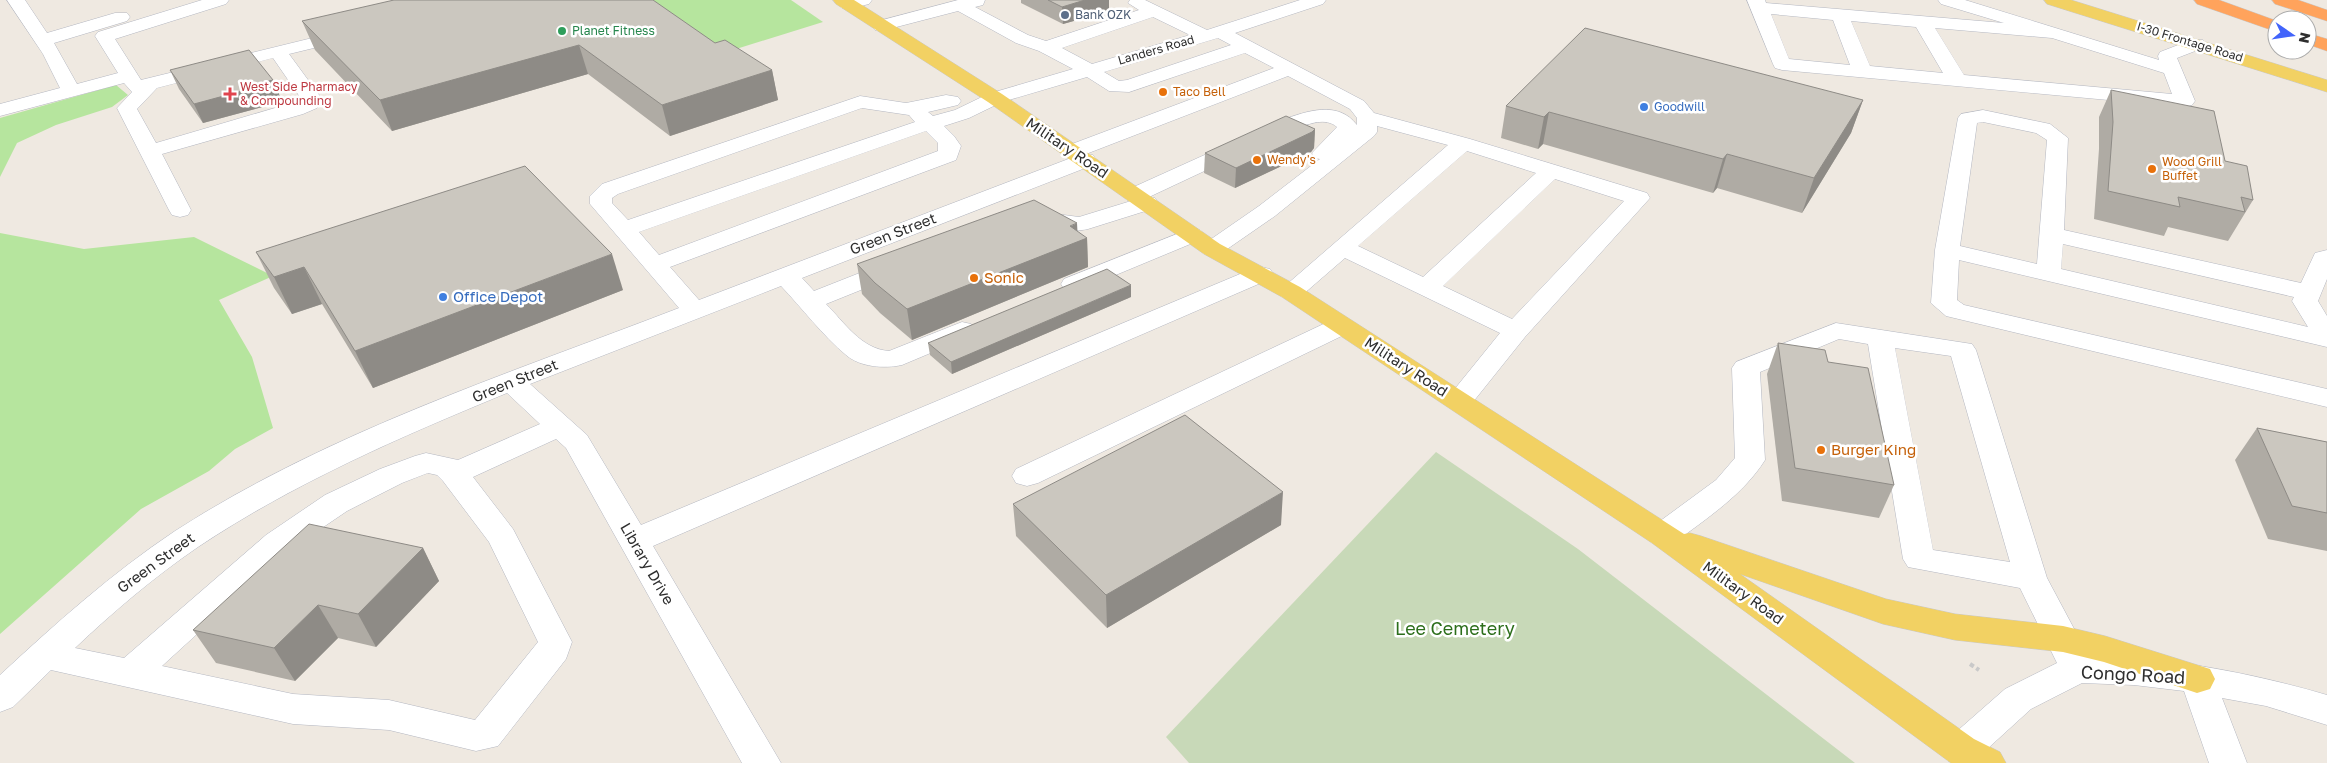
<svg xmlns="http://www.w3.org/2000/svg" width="2327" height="763" font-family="'Golos Text',sans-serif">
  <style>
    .green { fill: #b6e59e }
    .cemetery { fill: #c8d9b8 }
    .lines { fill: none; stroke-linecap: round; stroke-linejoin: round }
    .minor-casing { stroke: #b4b7c1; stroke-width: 1 }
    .major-casing { stroke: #c9c9c9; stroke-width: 1 }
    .highway-casing { stroke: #c9c9c9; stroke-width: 1 }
    .path { stroke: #c9c9c9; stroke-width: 4; stroke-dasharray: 4.5 3; stroke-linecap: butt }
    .minor { fill: #fff; fill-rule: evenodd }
    .major { fill: #f2d163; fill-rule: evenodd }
    .highway { fill: #ffa35c; fill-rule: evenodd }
    .wall { fill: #afaba4 }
    .shaded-wall { fill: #8e8b86 }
    .building { fill: #cbc7bf; stroke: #8e8b86 }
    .service-dot { fill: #5c6f8a; stroke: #fff; stroke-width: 2 }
    .leisure-dot { fill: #2e9e5b; stroke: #fff; stroke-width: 2 }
    .food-dot { fill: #e8710a; stroke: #fff; stroke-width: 2 }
    .health-dot { fill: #e0444e; stroke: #fff; stroke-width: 2 }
    .shop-dot { fill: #3f7fe0; stroke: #fff; stroke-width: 2 }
    .labels { text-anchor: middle; stroke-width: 5; stroke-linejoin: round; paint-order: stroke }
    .far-service-label { font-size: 12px; fill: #4e5e75; stroke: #fff; text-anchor: start }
    .far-leisure-label { font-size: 12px; fill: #27864d; stroke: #fff; text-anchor: start }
    .far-street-label { font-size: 12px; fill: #2e2e2e; stroke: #fff }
    .far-health-label { font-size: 12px; fill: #be3a42; stroke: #fff; text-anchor: start }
    .far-food-label { font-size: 12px; fill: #c56008; stroke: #fff; text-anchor: start }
    .far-shop-label { font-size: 12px; fill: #366cbe; stroke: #fff; text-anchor: start }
    .street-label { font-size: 15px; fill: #2e2e2e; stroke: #fff }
    .food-label { font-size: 15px; fill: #c56008; stroke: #fff; text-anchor: start }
    .shop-label { font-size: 15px; fill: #366cbe; stroke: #fff; text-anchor: start }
    .near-park-label { font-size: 18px; fill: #2c6e1b; stroke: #fff }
    .near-street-label { font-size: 18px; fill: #2e2e2e; stroke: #fff }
  </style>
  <rect width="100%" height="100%" fill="#efe9e1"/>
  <g class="green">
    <path d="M652,0H791L823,22L717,55Z"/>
    <path d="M116,85L128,95L112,107L56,125L17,143L0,177V118Z"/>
    <path d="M0,233L84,249L194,237L273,276L219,300L252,357L273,428L235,449L209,471L141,509L0,634Z"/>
  </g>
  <path class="cemetery" d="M1436,452L1578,549L1855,763H1189L1166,737Z"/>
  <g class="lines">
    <g class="minor-casing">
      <g id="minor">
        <path d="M7,0H25L47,33L115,13H127L130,17L127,21L54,43L77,84L118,73L95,36L98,32L202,0H229L226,4L115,39L141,80L349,29L355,30L358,34L355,38L289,54L322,99L317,108L303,114L162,154L191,210L188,215L180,217L172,215L169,210L117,108L132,92L124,83L0,116V104L60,88L43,54ZM273,58L302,100L156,143L137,109L157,88Z"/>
        <path d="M843,0H872L869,4L848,9L842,8L839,4Z"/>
        <path d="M958,0H985L983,5L975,7L1028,35L1046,41L1139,10L1128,3L1130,0H1145L1207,30L1300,0H1326L1323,4L1235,33L1364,101L1374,113L1470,139L1647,193L1650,198L1525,337L1469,407L1459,410L1449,407L1445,401L1500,333L1345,258L1300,297L1291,300L1282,297L1278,292L1448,145L1377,126V132L1374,136L1275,216L1220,254L1212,256L1204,254L1200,249L1204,244L1259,206L1320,159L1315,158L1312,153L1337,127C1325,117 1310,124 1296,128L1149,197L1155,198L1158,203L1155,208L1088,229C1072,233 1049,228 1033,224L1029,219L1033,214L1041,212L1079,217L1131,201L1127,200L1124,195L1127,190L1282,120C1307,111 1338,100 1357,125V118L1350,109L1288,76L1086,154L1093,155L1096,160L1093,165L802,278L814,291L885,263L894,261L903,263L906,268L903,273L826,304C844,322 861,349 889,351L962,322L971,324L975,330L971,336L902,365C884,369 860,367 846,355C823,336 802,308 781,286L530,384L587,435L641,525L1252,269L1261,267L1270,269L1273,274L1270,279L653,546L781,763H742L566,448L556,439L473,477L513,529L572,642L566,659L498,746L476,751L389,730L293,724L51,670L13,707L0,712V675C55,624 112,573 175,531C330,431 508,374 679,308L590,204V196L602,184L860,96L906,103L946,95L958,97L961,101L958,105L928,112L933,116L955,110L988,94L1073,69L1039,51L1016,43L958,11L881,31L875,30L872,26L875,22ZM1153,17L1190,35L1092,64L1062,48ZM1218,38L1231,45L1127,80L1119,81L1104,72ZM1245,53L1274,68L1064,147L1061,152L1064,157L1071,158L699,300L670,267L956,160L961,146L954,136L944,126L969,118L1002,102L1087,77L1109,91L1129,92ZM862,108L909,115L915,122L628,220L612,203V198L618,194ZM926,131L938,143V151L659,255L639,232ZM1467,151L1536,173L1423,277L1358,246ZM1555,179L1624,201L1512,319L1443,286ZM507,393L540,424L458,460L426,453L415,456L380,469L325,495L266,535L124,658L75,648C113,612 154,577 198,547C294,483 400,437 507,393ZM428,473L437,475L443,481L489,542L538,642L475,720L389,700L293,694L162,666L288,551L347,511L402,483Z"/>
        <path d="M1747,0H1765L1766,3L2004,23L1941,4L1938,0H1965L2159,60L2158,56L2160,52L2191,40H2203L2206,44L2203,48L2177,58L2195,101L2192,105L2185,107L1782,70L1775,68L1773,64ZM1771,14L1833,20L1850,65L1789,59ZM1851,21L1916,27L1943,73L1870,66ZM1935,28L2052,38L2164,73L2172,94L1964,75Z"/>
        <path d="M1983,110L2050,124L2068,138L2064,230L2301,283L2315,253L2327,250V279L2318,301L2327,316V347L1959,260L1957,300L1964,305L2327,389V407L1946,316L1931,303L1935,250L1958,118L1961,114ZM1983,122L2036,133L2047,140L2037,264L1960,246L1977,123ZM2063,244L2294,297L2292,301L2308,327L2061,269Z"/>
        <path d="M1192,228L1200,230L1204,235L1200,240L1082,289L1073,291L1064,289L1061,284L1064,279Z"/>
        <path d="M1341,318L1350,320L1354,326L1350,332L1038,483L1027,486L1016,483L1012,476L1016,469L1332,320Z"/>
        <path d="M1836,323L1972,344L1976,350L2047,578L2088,655C2171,658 2248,672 2327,695V725L2266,706L2222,698L2247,763H2209L2184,691L2134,685L2082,683L2031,709L1974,761L1969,763L1948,761L1942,750L1948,739L2005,689L2057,663L2020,588L1908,567L1903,559L1868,344L1839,339L1760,372L1765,460C1743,495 1707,518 1674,543L1663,546L1652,543L1647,535L1652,527L1716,480L1735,458L1732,368L1736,362ZM1895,348L1951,356L2010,562L1933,550Z"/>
      </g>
    </g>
    <g class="major-casing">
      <g id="major">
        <path d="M833,0H854L1002,94L1220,244L1300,287L1684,534L1690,533L1701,536L1886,599L1955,614L2063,626L2105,636L2210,669L2215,679L2210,689L2197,693L2104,662L2063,652L1955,640L1883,624L1740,574L1974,739L2000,752L2006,763H1951L1652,543L1282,297L1204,254L988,102L836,4Z"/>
        <path d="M2044,0H2071L2327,80V92L2047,4Z"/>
      </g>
    </g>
    <g class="highway-casing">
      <g id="highway">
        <path d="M2194,0H2219L2277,21V32L2197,4Z"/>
        <path d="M2272,0H2298L2327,10V21L2275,4Z"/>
        <path d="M2307,33L2327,39V51L2307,44Z"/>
      </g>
    </g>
    <path class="path" d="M1970,664L1979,670"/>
    <use href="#minor" class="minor"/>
    <use href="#major" class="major"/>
    <use href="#highway" class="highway"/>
  </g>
  <g class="wall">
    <path d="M1021,0H1109V11L1063,24L1021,3Z"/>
    <path d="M302,21L715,43L772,70L778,100L670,136L588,74L392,131L315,50Z"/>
    <path d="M170,70L273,80L281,99L265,103L266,106L203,123L179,89Z"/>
    <path d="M2111,90L2253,200L2228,241L2168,227L2164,236L2094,219L2099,149V117Z"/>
    <path d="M1863,100L1851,133L1802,213L1717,188L1713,193L1543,144L1538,149L1501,138L1506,106Z"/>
    <path d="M1315,129L1314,148L1311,152L1235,188L1204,173L1205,153Z"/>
    <path d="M1087,238L1088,267L912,340L880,313L862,294L857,264Z"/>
    <path d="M256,252L623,290L373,388L322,304L292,314L274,288Z"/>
    <path d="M1131,297L952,374L930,355L928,343Z"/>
    <path d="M1778,343L1828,362L1894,485L1879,518L1782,501L1767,374Z"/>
    <path d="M2257,428L2327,442V551L2268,539L2235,460Z"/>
    <path d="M1013,504L1281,525L1107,628L1016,536Z"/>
    <path d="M423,548L439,581L376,647L338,638L295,681L216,663L193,630Z"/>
  </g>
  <g class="shaded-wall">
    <path d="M1085,0H1109V11L1063,24L1062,7Z"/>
    <path d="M579,45L588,74L392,131L380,100Z"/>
    <path d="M772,70L778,100L670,136L662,105Z"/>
    <path d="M273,80L281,99L265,103L266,106L203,123L194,104L256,84Z"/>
    <path d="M1863,100L1851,133L1802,213L1814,178Z"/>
    <path d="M1549,112L1543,144L1538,149L1544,117Z"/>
    <path d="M1315,129L1314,148L1311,152L1235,188L1236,168Z"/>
    <path d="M1727,154L1717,188L1713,193L1723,159Z"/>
    <path d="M1077,223L1078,241L1087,238L1088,267L912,340L907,309Z"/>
    <path d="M612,254L623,290L373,388L355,351Z"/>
    <path d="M304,267L322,304L292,314L274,277Z"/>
    <path d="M1131,285V297L952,374L951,362Z"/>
    <path d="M1283,492L1281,525L1107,628L1106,595Z"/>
    <path d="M423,548L439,581L376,647L358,614Z"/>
    <path d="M318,605L338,638L295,681L274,648Z"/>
  </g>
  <g class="building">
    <path d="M394,0H653L715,43L725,40L772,70L662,105L579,45L380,100L302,21Z"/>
    <path d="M1048,0H1085L1062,7Z"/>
    <path d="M1585,28L1863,100L1814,178L1727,154L1723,159L1549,112L1544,117L1506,106Z"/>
    <path d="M249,50L273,80L256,84L257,87L194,104L170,70Z"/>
    <path d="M2111,90L2214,111L2225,161L2247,166L2253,200L2241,197L2245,212L2178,197L2180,207L2108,191L2113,122Z"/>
    <path d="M1286,116L1315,129L1312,132L1236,168L1205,153Z"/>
    <path d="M525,166L612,254L355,351L304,267L274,277L256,252Z"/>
    <path d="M1034,200L1077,223L1070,226L1087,238L907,309L875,283L857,264Z"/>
    <path d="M1107,269L1131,285L951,362L928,343Z"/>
    <path d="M1778,343L1825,350L1828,362L1868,368L1894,485L1795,468Z"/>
    <path d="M1185,415L1283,492L1106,595L1013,504Z"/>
    <path d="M2257,428L2327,442V513L2292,506Z"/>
    <path d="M309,524L423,548L358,614L318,605L274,648L193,630Z"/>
  </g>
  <circle class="service-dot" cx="1065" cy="15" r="5"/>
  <circle class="leisure-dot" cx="562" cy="31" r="5"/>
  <g class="food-dot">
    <circle cx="1163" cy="92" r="5"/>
    <circle cx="1257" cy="160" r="5"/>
    <circle cx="2152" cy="169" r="5"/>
    <circle cx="974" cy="278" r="5"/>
    <circle cx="1821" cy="450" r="5"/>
  </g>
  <path class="health-dot" d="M227.5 86.5h5v5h5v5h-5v5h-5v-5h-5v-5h5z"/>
  <g class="shop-dot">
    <circle cx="1644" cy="107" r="5"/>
    <circle cx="443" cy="297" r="5"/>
  </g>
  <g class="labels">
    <g class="far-service-label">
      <text x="1075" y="19">Bank OZK</text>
    </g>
    <g class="far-leisure-label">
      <text x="572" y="35">Planet Fitness</text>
    </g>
    <g class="far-street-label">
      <text transform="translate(2190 42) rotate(17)" y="4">I-30 Frontage Road</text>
      <text transform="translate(1156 50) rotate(-16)" y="4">Landers Road</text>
    </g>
    <g class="far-health-label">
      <text x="240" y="91">West Side Pharmacy<tspan x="240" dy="14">&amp; Compounding</tspan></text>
    </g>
    <g class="far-food-label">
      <text x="1173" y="96">Taco Bell</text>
      <text x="1267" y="164">Wendy's</text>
      <text x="2162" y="166">Wood Grill<tspan x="2162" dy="14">Buffet</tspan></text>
    </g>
    <g class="far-shop-label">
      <text x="1654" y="111">Goodwill</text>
    </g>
    <g class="street-label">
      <text transform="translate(1067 148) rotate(34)" y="5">Military Road</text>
      <text transform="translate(893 234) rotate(-21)" y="5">Green Street</text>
      <text transform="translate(1406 367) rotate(33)" y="5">Military Road</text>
      <text transform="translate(515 381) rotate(-22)" y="5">Green Street</text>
      <text transform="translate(156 563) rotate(-36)" y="5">Green Street</text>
      <text transform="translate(647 564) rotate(60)" y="5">Library Drive</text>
      <text transform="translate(1743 593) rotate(36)" y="5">Military Road</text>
    </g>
    <g class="food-label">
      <text x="984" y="283">Sonic</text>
      <text x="1831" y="455">Burger King</text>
    </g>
    <g class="shop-label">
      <text x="453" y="302">Office Depot</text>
    </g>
    <g class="near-park-label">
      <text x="1455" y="635">Lee Cemetery</text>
    </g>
    <g class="near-street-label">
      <text transform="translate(2133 675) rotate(3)" y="6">Congo Road</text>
    </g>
  </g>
  <g transform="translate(2292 35) rotate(103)"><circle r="24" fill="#ffffff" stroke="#ababab"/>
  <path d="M0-4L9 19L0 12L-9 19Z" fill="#4264fb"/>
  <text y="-8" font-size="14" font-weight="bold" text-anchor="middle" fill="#2e2e2e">N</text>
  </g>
</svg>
